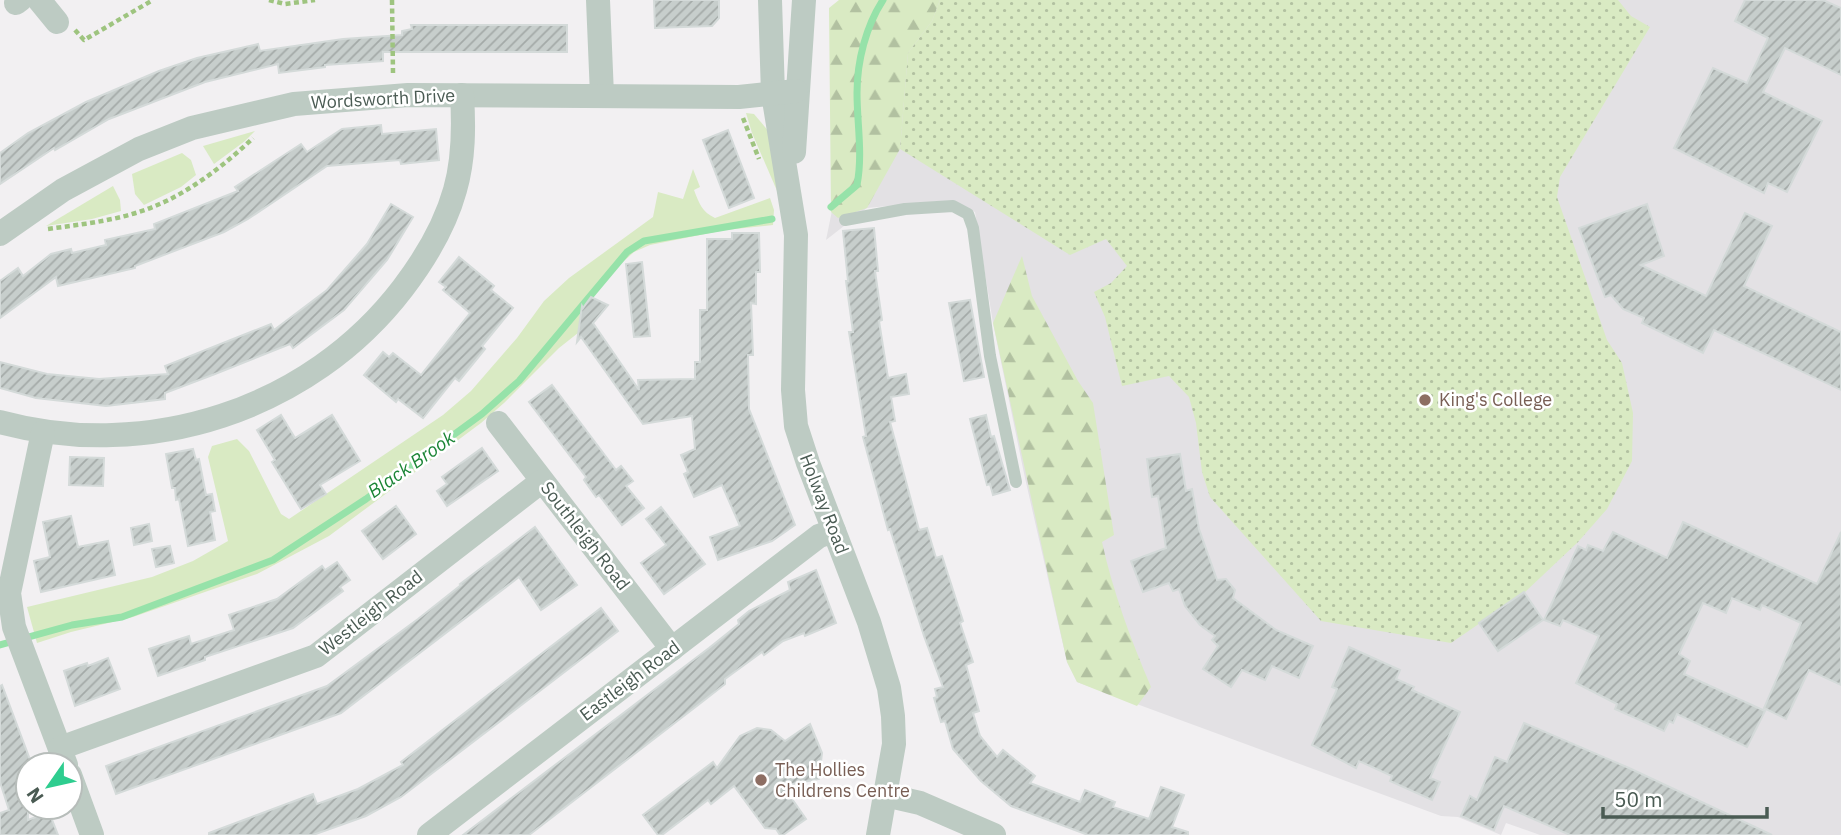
<svg xmlns="http://www.w3.org/2000/svg" width="1841" height="835" font-family="'IBM Plex Sans',sans-serif">
  <style>
    .education { fill: #e3e1e4 }
    .grass { fill: #d9eac3 }
    .forest { fill: url(#forest-firs) }
    .park { fill: url(#park-dots) }
    .lines { fill: none; stroke-linecap: round; stroke-linejoin: round }
    .stream { stroke: #96e2a9; stroke-width: 7 }
    .building { fill: url(#building-hatch); stroke: #d4dad9; stroke-width: 2 }
    .path { stroke: #9ec47f; stroke-width: 4.5; stroke-dasharray: 5 3.5; stroke-linecap: butt }
    .service { stroke: #bdcbc3; stroke-width: 12 }
    .minor { stroke: #bdcbc3; stroke-width: 24 }
    .education-dot { fill: #8d6e63; stroke: #fff; stroke-width: 2.5 }
    .labels { text-anchor: middle; stroke-width: 5; stroke-linejoin: round; paint-order: stroke }
    .street-label { font-size: 18px; fill: #4a5b53; stroke: #fff }
    .education-label { font-size: 18px; fill: #785e54; stroke: #fff; text-anchor: start }
    .water-label { font-size: 19px; font-style: italic; fill: #1b8536; stroke: #fff }
  </style>
  <defs>
    <pattern id="forest-firs" width="22" height="20" patternUnits="userSpaceOnUse" patternTransform="scale(1.75)"><rect width="22" height="20" fill="#d9eac3"/><path d="M5 1l3.5 6h-7zM16 11l3.5 6h-7z" fill="#b2c1a1"/></pattern>
    <pattern id="park-dots" width="8" height="8" patternUnits="userSpaceOnUse" patternTransform="scale(1.75)"><rect width="8" height="8" fill="#d9eac3"/><path d="M2 2h.1M6 6h.1" fill="none" stroke="#b2c1a1" stroke-width="1.8" stroke-linecap="round"/></pattern>
    <pattern id="building-hatch" width="6" height="6" patternUnits="userSpaceOnUse" patternTransform="scale(1.75)"><rect width="6" height="6" fill="#c7cecc"/><path d="M-1 1l2-2M0 6l6-6M5 7l2-2" fill="none" stroke="#a4aaa8"/></pattern>
  </defs>
  <rect width="100%" height="100%" fill="#f2f0f2"/>
  <path class="education" d="M875,0H1841V835H1540L1506,823L1501,835L1458,817L1441,816L1077,682L1067,662L1025,478L993,323L975,212L956,203L940,201L867,208L826,240Z"/>
  <g class="grass">
    <path d="M746,113L754,114L771,134L781,200L752,133Z"/>
    <path d="M255,131L245,141L214,164L203,146Z"/>
    <path d="M182,153L191,160L196,175L181,187L144,205L135,194L132,174Z"/>
    <path d="M693,169L700,187L694,190C699,203 702,212 715,218L770,198L774,210L773,225L725,230L650,245L634,252L616,268L581,310L578,333L559,348L504,403L481,423L329,536L257,574L133,617L71,632L37,643L27,607L152,577L193,561L228,541L208,457L212,446L237,439L249,451L281,514L289,519L443,415L471,391L517,338L544,301L569,278L653,217L658,192L683,199Z"/>
    <path d="M113,186L120,200L121,211L92,219L46,226Z"/>
  </g>
  <g class="forest">
    <path d="M839,0H940L932,21L908,53L900,149L867,208L838,218L831,212L829,8Z"/>
    <path d="M1022,256L1032,296L1078,381L1093,403L1114,535L1102,542C1113,592 1131,640 1151,687L1137,706L1077,682L1067,662L993,323Z"/>
  </g>
  <path class="park" d="M940,0H1618L1631,16L1650,27L1560,177L1557,197L1607,340L1622,363L1633,413L1632,461L1607,509L1578,542L1524,593L1451,643L1321,621L1210,497L1202,472L1196,423L1189,397L1169,376L1122,386L1105,317L1094,292L1111,283L1127,266L1106,239L1070,255L900,149L908,53L932,21Z"/>
  <g class="lines">
    <g class="stream">
      <path d="M831,207L857,185C863,154 857,124 857,93C857,61 866,26 883,0"/>
      <path d="M0,645L72,625L122,617L273,560L366,499L482,414L519,381L627,252L644,241L772,219"/>
    </g>
  </g>
  <g class="building">
    <path d="M654,0H719V18L712,26L655,28Z"/>
    <path d="M1745,0H1823L1841,8V75L1785,48L1763,92L1822,121L1787,192L1768,183L1764,193L1674,148L1713,68L1747,83L1768,38L1735,21Z"/>
    <path d="M411,25H567V52H383V61L325,65V67L279,73L278,64L205,82L109,119L55,150L54,148L0,184V153L28,133L86,102L159,71L197,58L258,44L260,51L343,39L402,35V31L412,29Z"/>
    <path d="M381,125L382,134L436,129L439,160L401,164L400,160L327,166L248,219L224,232L135,266V268L58,286L56,277L0,318V281L18,268L23,276L51,254L71,249L72,253L106,245L105,240L155,229L154,224L238,191L235,187L301,144L307,152L342,129Z"/>
    <path d="M728,130L754,198L729,208L703,140Z"/>
    <path d="M391,204L413,217L387,260L344,310L293,348L290,344L215,374L165,393V399L106,406L36,398L0,388V362L47,374L99,379L168,374L165,366L271,324L274,330L327,290L367,244Z"/>
    <path d="M1647,204L1664,256L1641,265L1706,296L1745,213L1772,226L1744,286L1841,332V390L1714,330L1703,353L1642,323L1644,318L1623,309L1611,295L1605,297L1579,228Z"/>
    <path d="M874,228L878,271H875L882,320L879,321L888,378L906,374L909,394L891,397L895,421L890,422L919,530L927,528L936,558L942,556L963,621L960,623L973,662L966,665L979,711L973,713L980,736L997,757L1003,750L1035,776L1030,783L1080,802L1085,790L1115,802L1113,807L1149,819L1161,787L1184,795L1172,827L1188,832V835H1088L1011,806L981,781L953,749L945,721L941,722L934,698L937,697L935,689L943,687L924,636L890,529L888,530L863,437L866,436L849,332H853L846,281H848L843,231Z"/>
    <path d="M732,233H759L760,272H756V304L751,303L753,355H748L749,409L795,525L772,541L718,560L710,537L740,526L722,485L694,497L684,474L688,472L681,455L695,449L692,416L643,424L581,337L577,342L582,306L583,308L591,297L608,305L593,323L639,390L638,380L695,379V362H700V310H707V239H732Z"/>
    <path d="M459,257L494,286L491,290L513,308L482,346L485,349L459,381L455,378L423,418L398,399L396,402L364,375L383,352L389,357L393,353L421,375L470,313L443,290L446,287L439,282Z"/>
    <path d="M642,262L650,336L634,337L626,264Z"/>
    <path d="M970,300L984,377L964,381L949,303Z"/>
    <path d="M552,385L616,470L621,466L633,481L626,486L644,508L622,525L599,495L596,497L584,480L586,477L529,402Z"/>
    <path d="M281,415L295,438L332,415L360,461L320,485L326,494L301,509L272,462L275,460L257,430Z"/>
    <path d="M986,415L991,437L994,436L1010,490L993,495L990,484L987,485L970,419Z"/>
    <path d="M482,448L498,471L447,506L437,491L447,484L442,477Z"/>
    <path d="M193,449L196,460L199,459L206,495L212,494L215,511L210,512L215,540L188,546L179,499L176,500L175,488H172L166,454Z"/>
    <path d="M1180,454L1186,491L1192,489L1199,529L1217,580L1226,579L1235,590L1233,598L1276,630L1313,646L1299,678L1272,666L1265,680L1242,670L1231,687L1203,669L1218,646L1212,640L1215,636L1200,625L1185,606L1179,589L1173,591L1169,583L1143,592L1131,561L1166,548L1158,496L1152,497L1147,459Z"/>
    <path d="M70,457L104,458L103,486L69,485Z"/>
    <path d="M396,506L416,534L383,559L362,531Z"/>
    <path d="M661,507L705,564L664,594L641,563L666,545L646,519Z"/>
    <path d="M71,516L78,547L108,541L115,575L41,592L34,561L50,557L43,522Z"/>
    <path d="M1683,522L1817,584L1841,532V685L1809,670L1786,719L1764,708L1801,623L1762,605L1760,610L1732,598L1726,613L1703,603L1679,654L1690,661L1684,674L1765,711L1747,747L1677,714L1673,723L1669,721L1664,731L1615,709L1617,704L1576,683L1599,636L1563,620L1560,626L1544,620L1578,546L1586,550L1588,545L1603,551L1613,532L1667,558Z"/>
    <path d="M149,524L152,541L134,545L131,528Z"/>
    <path d="M535,527L577,585L541,610L519,577L341,713L116,794L106,766L327,686L418,619L461,585L460,584Z"/>
    <path d="M170,546L174,563L156,567L152,549Z"/>
    <path d="M337,562L350,580L340,587L343,591L293,628L205,657V660L158,676L149,649L189,636L191,644L234,630L229,615L277,599L322,566L325,570Z"/>
    <path d="M816,570L836,623L805,636L804,633L783,641L764,655L762,652L725,679V684L702,702L529,835H463L709,648L739,624L738,620L749,611L790,590L788,582Z"/>
    <path d="M1524,592L1543,620L1498,651L1479,623Z"/>
    <path d="M601,608L618,631L401,797L366,816L313,835H209V833L313,794L317,804L358,789L403,765L401,762Z"/>
    <path d="M1349,647L1400,670L1396,679L1414,687L1412,690L1460,712L1430,778L1440,782L1432,800L1390,781L1392,776L1359,761L1356,768L1312,745L1337,689L1332,687Z"/>
    <path d="M108,658L120,689L75,706L64,671L87,663L88,666Z"/>
    <path d="M2,685L32,765H28V820L49,812L58,835H0V813L9,810L0,782V686Z"/>
    <path d="M1524,723L1629,768L1772,835H1570L1504,806L1494,830L1461,816L1470,796L1477,800L1495,757L1507,762Z"/>
    <path d="M810,724L822,753L819,779L783,786L806,819L783,835H780L776,829L765,828L734,786L711,804L708,800L662,835H658L643,815L713,762L717,768L740,736L757,728L771,730L785,741Z"/>
  </g>
  <g class="lines">
    <g class="path">
      <path d="M269,0L285,4L315,0"/>
      <path d="M392,0L393,73"/>
      <path d="M75,30L84,40L153,0"/>
      <path d="M743,118L759,159"/>
      <path d="M48,229C84,224 122,220 155,206C190,192 226,164 253,138"/>
    </g>
    <path class="service" d="M845,220L905,209L953,206L968,214L973,228L990,356L1016,482"/>
    <g class="minor">
      <path d="M39,0L57,22"/>
      <path d="M598,0L602,95"/>
      <path d="M770,0L773,94L796,235L793,390L796,426L808,463L869,622L889,688L893,716L894,744L878,835"/>
      <path d="M16,3L20,0"/>
      <path d="M794,152L804,0"/>
      <path d="M0,234L63,190L139,149L192,128L294,104L408,95L739,97L796,91"/>
      <path d="M0,422C148,462 310,410 403,288C425,259 445,226 455,190C464,159 464,127 462,95"/>
      <path d="M498,423L672,649"/>
      <path d="M43,432L9,593L14,627L66,765"/>
      <path d="M60,748L316,656L542,481"/>
      <path d="M70,775L92,835"/>
      <path d="M885,795L920,803L994,835"/>
      <path d="M429,835L819,536L834,531"/>
    </g>
  </g>
  <g class="education-dot">
    <circle cx="1425" cy="400" r="7"/>
    <circle cx="761" cy="780" r="7"/>
  </g>
  <g class="labels">
    <g class="street-label">
      <text transform="translate(383 99) rotate(-3)" y="6">Wordsworth Drive</text>
      <text transform="translate(824 504) rotate(69)" y="6">Holway Road</text>
      <text transform="translate(585 536) rotate(52)" y="6">Southleigh Road</text>
      <text transform="translate(371 613) rotate(-38)" y="6">Westleigh Road</text>
      <text transform="translate(630 681) rotate(-37)" y="6">Eastleigh Road</text>
    </g>
    <g class="education-label">
      <text x="1439" y="406">King's College</text>
      <text x="775" y="776">The Hollies<tspan x="775" dy="21">Childrens Centre</tspan></text>
    </g>
    <g class="water-label">
      <text transform="translate(411 464) rotate(-35)" y="7">Black Brook</text>
    </g>
  </g>
  <g transform="translate(49 786) rotate(236)"><circle r="33" fill="#ffffff" stroke="#b7bdba" stroke-width="2"/>
  <path d="M0-5L12 26L0 18L-12 26Z" fill="#2ecd8f"/>
  <text y="-10" font-size="19" font-weight="bold" text-anchor="middle" fill="#4a5b53">N</text>
  </g>
  <path d="M1603 807v10h164v-10" fill="none" stroke="#4a5b53" stroke-width="3.5"/>
  <text x="1614" y="807" font-size="21" fill="#4a5b53" stroke="#ffffff" stroke-width="5" paint-order="stroke">50 m</text>
</svg>
